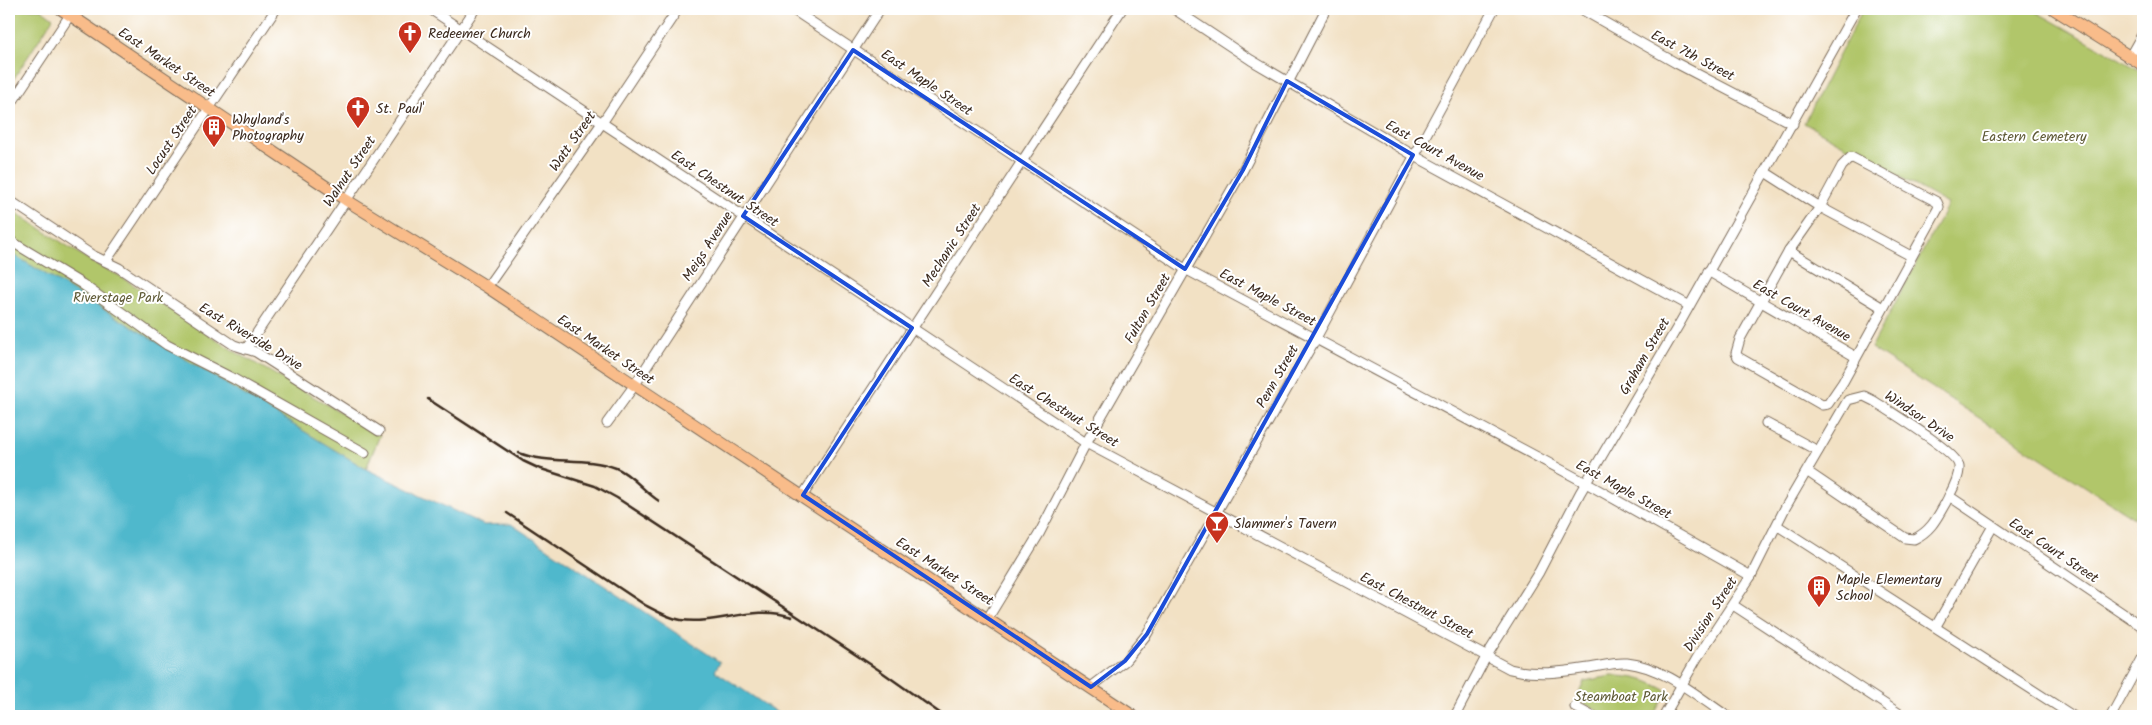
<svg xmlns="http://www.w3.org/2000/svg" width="2152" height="725" font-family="Kalam,sans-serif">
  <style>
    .green { fill: #b1c66b; stroke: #767844 }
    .water { fill: #4fb8cc; stroke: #457175 }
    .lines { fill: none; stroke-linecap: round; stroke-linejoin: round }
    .minor-casing { stroke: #7b6a58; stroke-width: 11 }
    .major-casing { stroke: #7b6a58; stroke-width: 13 }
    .minor { stroke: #fff; stroke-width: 9 }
    .major { stroke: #f9bc8a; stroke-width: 11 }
    .rail { stroke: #3b2a1e; stroke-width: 2.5 }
    .marked { fill: none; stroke: #1d4ed8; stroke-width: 4; stroke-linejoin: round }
    .labels { text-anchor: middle; stroke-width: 4; stroke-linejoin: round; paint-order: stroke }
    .poi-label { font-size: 14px; fill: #3b2a1e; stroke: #fff; text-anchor: start }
    .street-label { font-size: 14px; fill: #3b2a1e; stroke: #fff }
    .park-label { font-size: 14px; fill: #5e5935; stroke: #fff }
  </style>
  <rect width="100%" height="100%" fill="#fff"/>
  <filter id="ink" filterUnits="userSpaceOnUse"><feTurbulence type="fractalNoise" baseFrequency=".02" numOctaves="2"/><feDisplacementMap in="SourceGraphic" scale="10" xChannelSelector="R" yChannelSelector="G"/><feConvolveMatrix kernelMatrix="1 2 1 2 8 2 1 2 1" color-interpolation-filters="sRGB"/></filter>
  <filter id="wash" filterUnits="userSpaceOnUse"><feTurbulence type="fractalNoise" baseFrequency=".0096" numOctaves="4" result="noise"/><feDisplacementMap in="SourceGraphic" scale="20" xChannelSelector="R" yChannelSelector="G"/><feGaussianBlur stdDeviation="1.12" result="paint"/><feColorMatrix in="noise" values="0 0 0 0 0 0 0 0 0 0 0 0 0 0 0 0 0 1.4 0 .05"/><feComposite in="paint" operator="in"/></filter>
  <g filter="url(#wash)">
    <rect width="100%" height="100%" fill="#f2e1c4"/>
    <g class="green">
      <path d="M9,9H41L53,18L9,86Z"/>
      <path d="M1863,9H2031L2143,72V500L2134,518L1871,348L1948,204L1804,123Z"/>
      <path d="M9,208L95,264L120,276L234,351L380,435L366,469L9,252Z"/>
      <path d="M1612,676C1634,676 1648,680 1667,691L1653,716H1607L1576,699L1584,681Z"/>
    </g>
    <path class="water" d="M9,252L366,469L484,525L511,524L720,662L715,671L782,716H9Z"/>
  </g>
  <g filter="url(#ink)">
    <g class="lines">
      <g class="minor-casing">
        <g id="minor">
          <path d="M430,9L1086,443L1131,467L1510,669C1537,676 1562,672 1589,668C1602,666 1614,662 1627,663C1664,667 1697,696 1727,716"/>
          <path d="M792,9L1185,269L1586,483L1751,576"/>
          <path d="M1174,9L1251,60L1413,155L1688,305"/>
          <path d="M1581,9L1676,63L1793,124"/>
          <path d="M2129,58L2143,33"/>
          <path d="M9,107L74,9"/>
          <path d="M1851,157L1937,202L1939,207L1843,382L1828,404L1822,405L1738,357L1736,353L1740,339L1789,251L1820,207L1842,166Z"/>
          <path d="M1765,172L1820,207L1911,256"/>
          <path d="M9,200L92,255L119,268L234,345L256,352L379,431"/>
          <path d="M9,240L82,284L167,345L234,379L365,453"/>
          <path d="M1789,251L1883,308"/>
          <path d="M106,261L276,9"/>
          <path d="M1708,271L1856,357"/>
          <path d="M487,287L602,123L678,9"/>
          <path d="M246,349L475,9"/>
          <path d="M607,423L634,386L880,9"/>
          <path d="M1766,423L1818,451"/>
          <path d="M803,495L1122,9"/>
          <path d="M1949,496L2143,627"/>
          <path d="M1778,526L2073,716"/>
          <path d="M1733,605L1903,716"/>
          <path d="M988,618L1039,534L1086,443L1243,170L1326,9"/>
          <path d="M1936,626L1993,526"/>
          <path d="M1091,687L1125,661L1147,634L1316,338L1494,9"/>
          <path d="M1575,707L1592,716"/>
          <path d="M1455,716L1486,657L1539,572L1580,493L1681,321L1856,9"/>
          <path d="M1664,716L1697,658L1751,576L1785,508L1848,400L1864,396L1874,401C1889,411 1957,452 1959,466C1960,478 1951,492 1946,502C1937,518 1931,531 1914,539L1905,538L1808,472"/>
          <path d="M2111,716L2143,657"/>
        </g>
      </g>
      <g class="major-casing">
        <g id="major">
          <path d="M61,9L346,200L487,287L1133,716"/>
          <path d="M2054,9L2143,65"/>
        </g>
      </g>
      <use href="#minor" class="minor"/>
      <use href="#major" class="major"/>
      <g class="rail">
        <path d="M428,399L523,461L538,468L595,486L617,498L879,670L944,716"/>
        <path d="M519,453C550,465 584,456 616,468C633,475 644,492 659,501"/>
        <path d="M507,513L645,605C656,611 668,618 681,620C719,625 754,604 792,617"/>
      </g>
    </g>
  </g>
  <path class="marked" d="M853,50L1185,269L1243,170L1287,81L1413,155L1147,634L1125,661L1091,687L803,495L912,328L743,216Z"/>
  <defs>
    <g id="church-pin" transform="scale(1.25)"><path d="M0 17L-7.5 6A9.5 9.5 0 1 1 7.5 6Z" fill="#c8321e" stroke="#fff"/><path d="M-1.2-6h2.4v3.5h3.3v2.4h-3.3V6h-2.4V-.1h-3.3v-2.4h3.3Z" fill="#fff"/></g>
    <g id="building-pin" transform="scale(1.25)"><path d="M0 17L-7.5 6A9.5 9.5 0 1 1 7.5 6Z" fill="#c8321e" stroke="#fff"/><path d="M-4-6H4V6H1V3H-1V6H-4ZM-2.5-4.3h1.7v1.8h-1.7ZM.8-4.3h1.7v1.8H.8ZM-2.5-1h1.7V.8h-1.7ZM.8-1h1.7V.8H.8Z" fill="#fff"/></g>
    <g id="bar-pin" transform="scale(1.25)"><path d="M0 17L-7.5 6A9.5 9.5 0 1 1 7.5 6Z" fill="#c8321e" stroke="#fff"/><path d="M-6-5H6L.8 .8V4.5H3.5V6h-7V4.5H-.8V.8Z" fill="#fff"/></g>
  </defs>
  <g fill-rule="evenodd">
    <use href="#church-pin" x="410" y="33"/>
    <use href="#church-pin" x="358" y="108"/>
    <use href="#building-pin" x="214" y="127"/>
    <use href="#bar-pin" x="1217" y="523"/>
    <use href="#building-pin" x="1819" y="587"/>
  </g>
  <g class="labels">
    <g class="poi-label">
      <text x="428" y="38">Redeemer Church</text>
      <text x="376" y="113">St. Paul'</text>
      <text x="232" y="124">Whyland's<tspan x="232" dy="16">Photography</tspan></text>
      <text x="1234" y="528">Slammer's Tavern</text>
      <text x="1836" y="584">Maple Elementary<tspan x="1836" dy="16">School</tspan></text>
    </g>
    <g class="street-label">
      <text transform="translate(1693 55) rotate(28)" y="5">East 7th Street</text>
      <text transform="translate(167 62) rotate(34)" y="5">East Market Street</text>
      <text transform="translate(927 82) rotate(34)" y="5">East Maple Street</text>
      <text transform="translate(171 140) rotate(-56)" y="5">Locust Street</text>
      <text transform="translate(572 141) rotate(-55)" y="5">Watt Street</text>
      <text transform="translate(1435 150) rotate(29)" y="5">East Court Avenue</text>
      <text transform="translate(349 171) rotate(-56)" y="5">Walnut Street</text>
      <text transform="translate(725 188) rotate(34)" y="5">East Chestnut Street</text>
      <text transform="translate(951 245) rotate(-57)" y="5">Mechanic Street</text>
      <text transform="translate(707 246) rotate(-57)" y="5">Meigs Avenue</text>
      <text transform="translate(1268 297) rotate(28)" y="5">East Maple Street</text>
      <text transform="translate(1147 308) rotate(-60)" y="5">Fulton Street</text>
      <text transform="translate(1802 310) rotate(30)" y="5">East Court Avenue</text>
      <text transform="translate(251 336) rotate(31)" y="5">East Riverside Drive</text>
      <text transform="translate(606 349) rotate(34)" y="5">East Market Street</text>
      <text transform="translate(1644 356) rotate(-60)" y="5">Graham Street</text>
      <text transform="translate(1277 376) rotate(-60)" y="5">Penn Street</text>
      <text transform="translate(1064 410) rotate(32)" y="5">East Chestnut Street</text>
      <text transform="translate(1920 416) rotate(34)" y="5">Windsor Drive</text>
      <text transform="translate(1624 489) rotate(29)" y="5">East Maple Street</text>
      <text transform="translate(2054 550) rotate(34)" y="5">East Court Street</text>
      <text transform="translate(945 571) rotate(33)" y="5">East Market Street</text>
      <text transform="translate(1417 605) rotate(28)" y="5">East Chestnut Street</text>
      <text transform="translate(1710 614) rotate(-57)" y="5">Division Street</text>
    </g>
    <g class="park-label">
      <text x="2034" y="141">Eastern Cemetery</text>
      <text x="118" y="302">Riverstage Park</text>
      <text x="1621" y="701">Steamboat Park</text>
    </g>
  </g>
  <rect width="2152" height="725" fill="none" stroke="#fff" stroke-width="30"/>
</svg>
